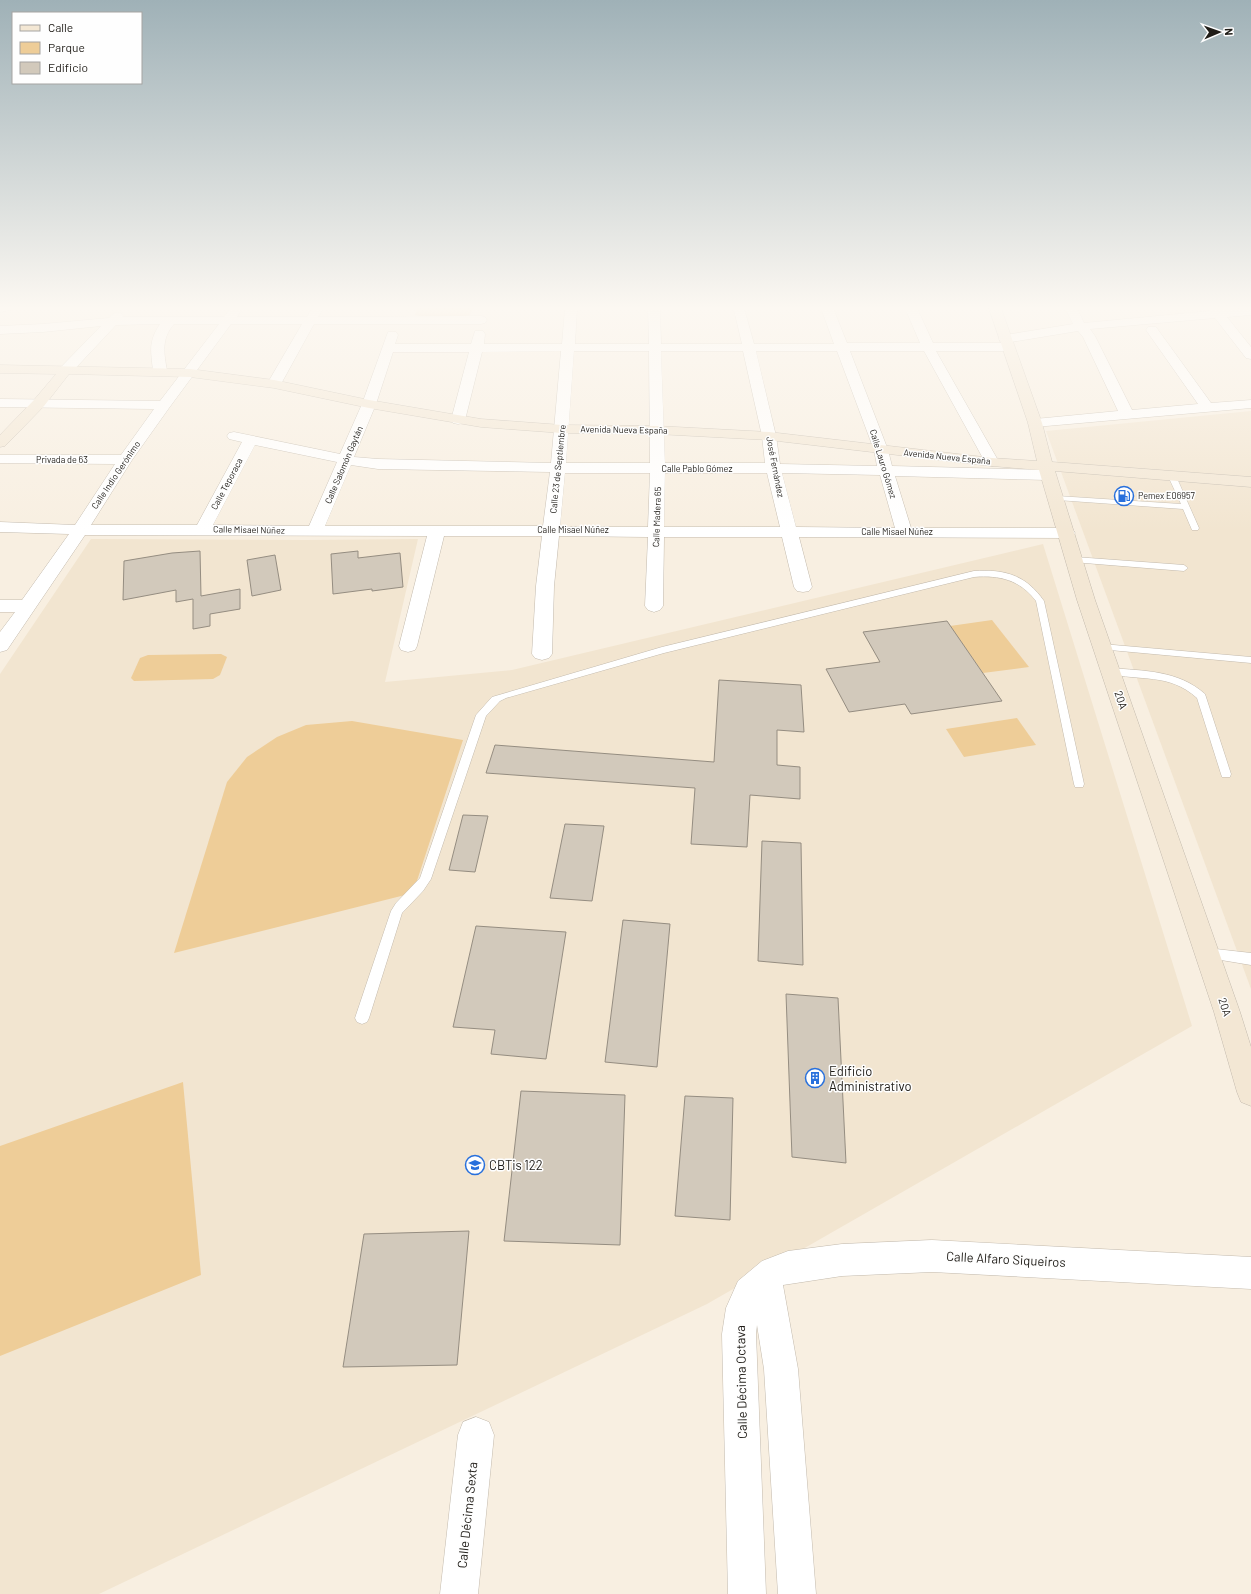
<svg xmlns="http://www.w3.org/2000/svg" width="1251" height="1594" font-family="Barlow,sans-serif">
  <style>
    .built { fill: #f2e5d0 }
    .green { fill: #eecd98 }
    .building { fill: #d2c9bb; stroke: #958d81 }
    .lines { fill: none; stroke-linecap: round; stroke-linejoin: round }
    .lane-casing { stroke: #c3baad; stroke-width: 1 }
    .street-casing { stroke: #c3baad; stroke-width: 1 }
    .secondary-casing { stroke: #c3baad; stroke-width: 1 }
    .lane { fill: #fff; fill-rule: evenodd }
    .street { fill: #fff; fill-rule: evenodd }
    .secondary { fill: #f3e7d4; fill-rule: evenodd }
    .labels { text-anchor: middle; stroke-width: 3; stroke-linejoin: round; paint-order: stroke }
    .far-street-label { font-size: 9px; fill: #1f1c17; stroke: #fefefe }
    .far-poi-label { font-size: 9px; fill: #1f1c17; stroke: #fefefe; text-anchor: start }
    .street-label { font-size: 11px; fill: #1f1c17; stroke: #fefefe }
    .near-poi-label { font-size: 13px; fill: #1f1c17; stroke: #fefefe; text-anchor: start }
    .near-street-label { font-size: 13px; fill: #1f1c17; stroke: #fefefe }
  </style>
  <rect width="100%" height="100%" fill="#f8efe1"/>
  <g class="built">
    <path d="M1251,411V989L1046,431Z"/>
    <path d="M91,539L306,540L418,539L385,682L512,670L1043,544L1192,1026L707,1304L99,1594H0V674Z"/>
  </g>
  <g class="green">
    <path d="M417,308H473L470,315L465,316H420L415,315Z"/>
    <path d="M992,620L1029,667L983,673L950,626Z"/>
    <path d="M221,654L227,657L220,675L213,679L134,681L131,678L140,658L148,655Z"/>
    <path d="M1017,718L1036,745L964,757L946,729Z"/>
    <path d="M352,721L463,740L413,893L174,953L227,782L247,757L277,737L306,725Z"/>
    <path d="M183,1082L201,1275L0,1356V1146Z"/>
  </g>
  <g class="building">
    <path d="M200,551L201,596L240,589V609L210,614V626L193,629V599L176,602V590L123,600L124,561L172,553Z"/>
    <path d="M358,551V558L400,553L403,587L372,591V589L333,594L331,554Z"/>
    <path d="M275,555L281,590L252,596L247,560Z"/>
    <path d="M947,621L1002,701L911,714L905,704L849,712L826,669L880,662L863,632Z"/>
    <path d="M719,680L801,685L804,732L777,730V765L800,767V799L750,795L747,847L691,844L695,788L486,773L495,745L714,762Z"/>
    <path d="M463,815L488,816L475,872L449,870Z"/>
    <path d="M565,824L604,826L592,901L550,898Z"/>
    <path d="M762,841L801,843L803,965L758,961Z"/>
    <path d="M623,920L670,924L657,1067L605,1062Z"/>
    <path d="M476,926L566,932L546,1059L491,1054L495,1030L453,1027Z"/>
    <path d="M786,994L838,998L846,1163L792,1157Z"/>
    <path d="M521,1091L625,1095L620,1245L504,1241Z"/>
    <path d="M685,1096L733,1098L730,1220L675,1216Z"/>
    <path d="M469,1231L457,1365L343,1367L364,1234Z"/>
  </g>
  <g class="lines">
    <g class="lane-casing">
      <g id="lane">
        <path d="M1169,474H1172L1176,476L1199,528L1198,530H1192L1183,509L1057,500L1053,498L1057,496L1181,504L1168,476Z"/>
        <path d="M1075,557L1184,565L1188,568L1184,571L1072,562L1071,560Z"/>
        <path d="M974,571C1005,569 1026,575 1044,601L1084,784L1083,787H1075L1074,784L1036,601C1020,580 1000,575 974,577L664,653L506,698L500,701L486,716L431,879L423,891L402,913L369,1018L367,1022L362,1024L357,1022L355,1018L391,911L396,903L420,878L476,715L492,697L662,647Z"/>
        <path d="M1102,644L1251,657V663L1099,649L1097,647Z"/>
        <path d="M1111,668C1144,671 1178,670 1205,694L1231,774L1230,777H1222L1221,774L1197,698C1168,672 1140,682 1108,673L1106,671L1108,669Z"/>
        <path d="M1207,948L1251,953V965L1203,957L1201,953L1203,949Z"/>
      </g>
    </g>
    <g class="street-casing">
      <g id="street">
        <path d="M0,308H13L11,310L0,312Z"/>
        <path d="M231,308H239L241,311L237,317H307L312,308H322L323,309L318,317L481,316L485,317L487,320L485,323L481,324H314L281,384L279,387H269L267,384L302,324H231L169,408L132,460L91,525H197L242,442L229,439L227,436L229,433L234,432L340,454L362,404L388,332H396L398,335L395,344H471L475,331H483L485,334L484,344H562L565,308H577L575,344H649L648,308H660L661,344H742L734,310L736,308H744L754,344H834L821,308H833L847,343H920L905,308H917L933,343H1008L1012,344L1014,347L1012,350L1008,351H936L999,462L997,465L992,466L987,465L985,462L924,351H850L888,450L892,466L1048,470L1053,472L1056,475L1053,478L1048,480L895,476L911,528H1067L1073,530L1075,533L1073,536L1067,538L799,537L812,587L809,591L803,592L797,591L794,587L782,537H664L663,606L660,610L654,612L648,610L645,606L648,537L559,536L554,586L552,654L549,658L542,660L535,658L532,654L536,586L542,536H444L417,646L415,650L408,652L401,650L399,646L427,536L85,535L7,650L0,652V632L15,612H0V600H22L69,534L0,532V522L75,525L115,464L0,463V455H121L154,409L0,407V399L160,401L219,324H174C161,339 164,353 167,371L165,374H155L153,371C151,351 148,342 160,324L116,325L71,373H61L59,370L61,367L101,326L43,332L0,334V326L43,324L109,318C113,313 115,312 121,313L123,316L122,317H224ZM561,351L551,463L378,459L354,457L376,404L393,352H469L451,420L453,423L458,424L463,423L465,420L482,352ZM574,351H649L650,463H566ZM661,351H743L762,436L765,463H665ZM756,351H837L874,450L877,466L780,464L776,436ZM255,445L337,462L309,526L213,525ZM351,465L378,469L550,472L543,526H325ZM565,473H650L648,527H560ZM665,473H767L780,527H664ZM782,473L880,475L895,528L796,527Z"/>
        <path d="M1065,308H1077L1084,323L1210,311L1208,308H1220L1222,310L1251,308V315L1227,317L1251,347V359L1246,358L1215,318L1090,329L1095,336L1132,410L1198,404L1146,330L1148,327H1156L1211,403L1251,400V408L1035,427L1030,426L1028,423L1030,420L1035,419L1118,411L1083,337L1078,331L1005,343L1001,342L999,339L1001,336L1005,335L1073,324Z"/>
        <path d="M932,1240L1251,1257V1289L932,1272L842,1276L783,1285L798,1369L816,1594H778L764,1369L757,1325L756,1334L766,1594H728L722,1334L726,1308L738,1281L762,1261L788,1251L842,1244Z"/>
        <path d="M476,1417L489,1422L494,1435L478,1594H440L458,1435L463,1422Z"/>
      </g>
    </g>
    <g class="secondary-casing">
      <path id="secondary" d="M989,308H1001L1042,423L1052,462L1251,477V487L1055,471L1095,600L1240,1012L1251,1047V1106L1241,1102L1237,1092L1214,1012L1077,600L1039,470L992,466L769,440L657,434L562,433L481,427L369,408L274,388L190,377L69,374L44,406L5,446L0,447V435L34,400L56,374L0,373V365L190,369L274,380L369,400L481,419L562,425L657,426L769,432L992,458L1037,461L1028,423Z"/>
    </g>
    <use href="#lane" class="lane"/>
    <use href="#street" class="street"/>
    <use href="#secondary" class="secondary"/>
  </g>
  <linearGradient id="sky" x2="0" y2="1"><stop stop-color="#9fb1b7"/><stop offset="0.58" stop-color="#fcf8f2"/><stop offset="1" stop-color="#fcf8f2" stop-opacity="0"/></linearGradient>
  <rect width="1251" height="531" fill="url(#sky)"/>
  <defs>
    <g id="fuel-ring" transform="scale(1)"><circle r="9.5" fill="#fefefe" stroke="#2870dc" stroke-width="1.5"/><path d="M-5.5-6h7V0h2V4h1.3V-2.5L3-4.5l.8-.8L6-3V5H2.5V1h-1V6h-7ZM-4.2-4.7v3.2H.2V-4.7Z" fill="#2870dc"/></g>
    <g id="building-ring" transform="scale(1)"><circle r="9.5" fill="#fefefe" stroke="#2870dc" stroke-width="1.5"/><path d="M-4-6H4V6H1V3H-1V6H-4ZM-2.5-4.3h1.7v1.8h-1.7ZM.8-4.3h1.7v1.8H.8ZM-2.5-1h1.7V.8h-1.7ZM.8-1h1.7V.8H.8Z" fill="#2870dc"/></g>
    <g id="school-ring" transform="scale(1)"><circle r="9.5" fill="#fefefe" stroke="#2870dc" stroke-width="1.5"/><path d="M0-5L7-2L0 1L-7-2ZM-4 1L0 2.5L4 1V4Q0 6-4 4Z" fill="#2870dc"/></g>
  </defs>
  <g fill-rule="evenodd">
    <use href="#fuel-ring" x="1124" y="496"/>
    <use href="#building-ring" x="815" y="1078"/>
    <use href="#school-ring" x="475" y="1165"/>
  </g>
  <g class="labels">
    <g class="far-street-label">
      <text transform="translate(624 430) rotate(1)" y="3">Avenida Nueva España</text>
      <text transform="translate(947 457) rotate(6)" y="3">Avenida Nueva España</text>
      <text x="62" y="463">Privada de 63</text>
      <text transform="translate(883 464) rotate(73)" y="3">Calle Lauro Gómez</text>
      <text transform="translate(344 465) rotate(-67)" y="3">Calle Salomón Gaytán</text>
      <text transform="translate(775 467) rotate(79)" y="3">José Fernández</text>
      <text transform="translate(558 469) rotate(-84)" y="3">Calle 23 de Septiembre</text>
      <text x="697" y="472">Calle Pablo Gómez</text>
      <text transform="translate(116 475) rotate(-56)" y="3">Calle Indio Gerónimo</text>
      <text transform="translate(227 484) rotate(-62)" y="3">Calle Teporaca</text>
      <text transform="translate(657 517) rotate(-88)" y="3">Calle Madera 65</text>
      <text transform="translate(249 530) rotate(1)" y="3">Calle Misael Núñez</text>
      <text x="573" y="533">Calle Misael Núñez</text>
      <text x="897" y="535">Calle Misael Núñez</text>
    </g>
    <g class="far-poi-label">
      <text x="1138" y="499">Pemex E06957</text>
    </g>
    <g class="street-label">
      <text transform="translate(1121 700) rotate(71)" y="4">20A</text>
      <text transform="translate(1225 1007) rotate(72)" y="4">20A</text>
    </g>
    <g class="near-poi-label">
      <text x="829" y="1076">Edificio<tspan x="829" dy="15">Administrativo</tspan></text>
      <text x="489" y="1170">CBTis 122</text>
    </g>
    <g class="near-street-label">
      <text transform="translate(1006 1259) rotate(3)" y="5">Calle Alfaro Siqueiros</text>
      <text transform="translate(741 1382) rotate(-91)" y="5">Calle Décima Octava</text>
      <text transform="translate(467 1515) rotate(-84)" y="5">Calle Décima Sexta</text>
    </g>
  </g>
  <rect x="12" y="12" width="130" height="72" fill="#fefefe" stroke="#a5a4a2"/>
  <rect x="20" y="25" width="20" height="6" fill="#f3e7d4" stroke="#a5a4a2"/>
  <text x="48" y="32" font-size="12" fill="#1f1c17">Calle</text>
  <rect x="20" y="42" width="20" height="12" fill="#eecd98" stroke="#a5a4a2"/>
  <text x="48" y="52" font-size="12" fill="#1f1c17">Parque</text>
  <rect x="20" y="62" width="20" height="12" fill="#d2c9bb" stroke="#a5a4a2"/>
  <text x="48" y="72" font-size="12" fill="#1f1c17">Edificio</text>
  <g transform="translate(1219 32) rotate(88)" stroke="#fefefe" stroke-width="3" paint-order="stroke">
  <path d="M0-3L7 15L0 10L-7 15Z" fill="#1f1c17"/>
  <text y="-6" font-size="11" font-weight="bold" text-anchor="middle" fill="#1f1c17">N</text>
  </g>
</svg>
